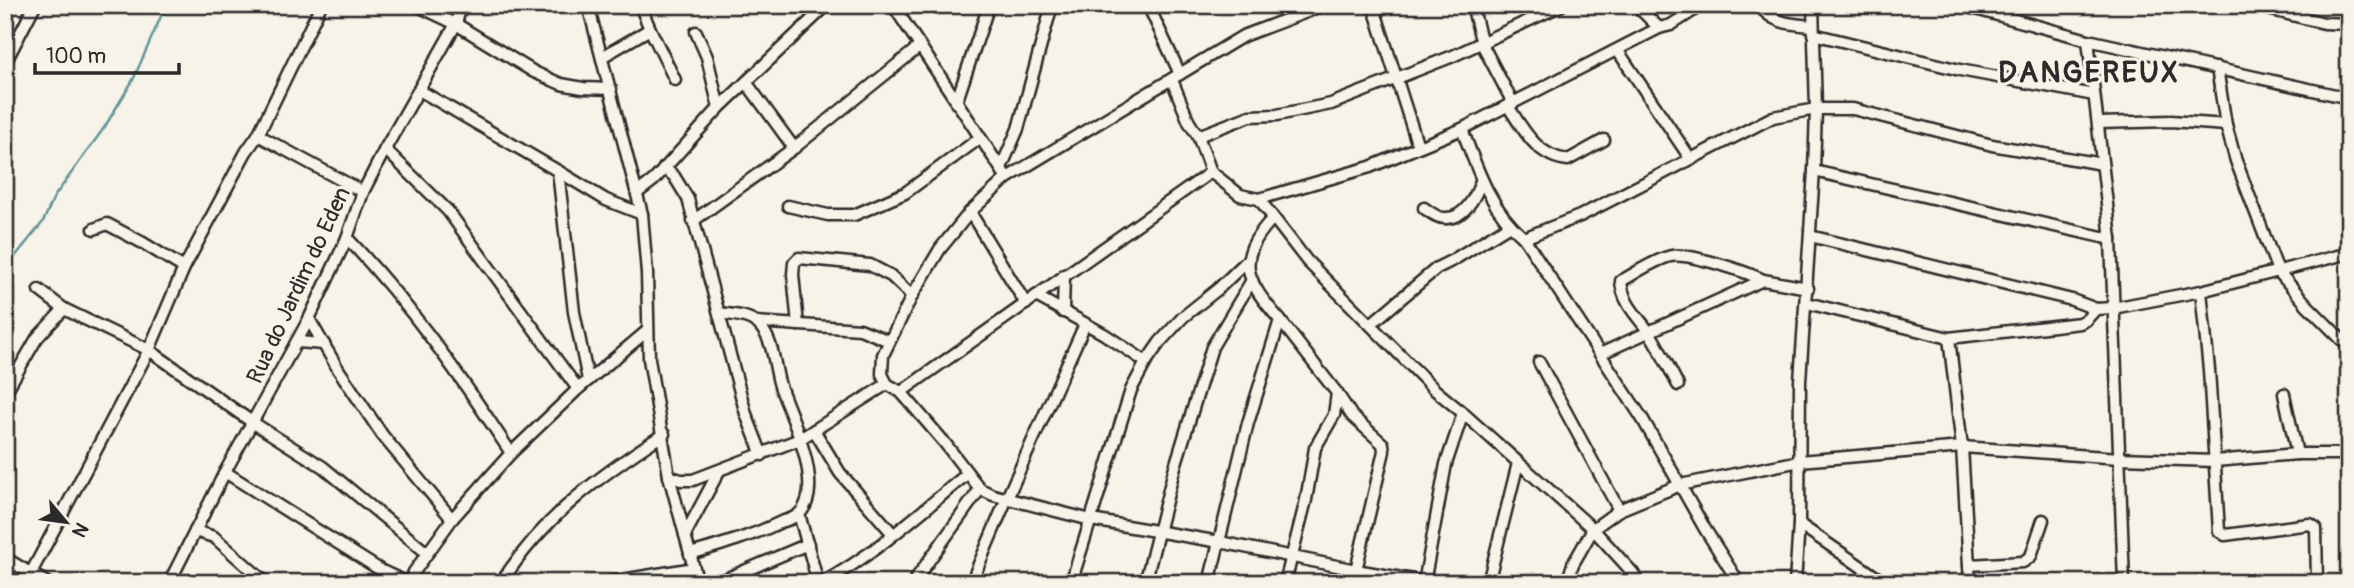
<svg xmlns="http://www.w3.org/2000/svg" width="2354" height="588" font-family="Pangolin,sans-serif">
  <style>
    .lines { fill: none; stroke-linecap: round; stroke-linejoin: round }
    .stream { stroke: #64959a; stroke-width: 2.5 }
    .street-casing { stroke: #2b2b2b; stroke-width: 15 }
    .street { stroke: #f7f3e8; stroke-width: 10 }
    .labels { text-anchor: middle; stroke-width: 6; stroke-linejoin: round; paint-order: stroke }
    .street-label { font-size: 23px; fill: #2b2b2b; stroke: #f7f3e8 }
    .district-label { font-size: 30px; font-weight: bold; letter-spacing: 2px; fill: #2b2b2b; stroke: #f7f3e8 }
  </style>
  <rect width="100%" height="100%" fill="#f7f3e8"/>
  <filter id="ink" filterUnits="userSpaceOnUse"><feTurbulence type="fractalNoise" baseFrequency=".0143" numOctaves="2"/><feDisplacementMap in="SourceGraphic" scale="14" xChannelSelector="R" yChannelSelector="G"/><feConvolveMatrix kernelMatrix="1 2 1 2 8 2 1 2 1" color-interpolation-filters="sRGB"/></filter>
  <g filter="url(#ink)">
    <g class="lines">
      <path class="stream" d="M5,269L43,222L54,197L104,128L133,80L166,5"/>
      <g class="street-casing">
        <g id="street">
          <path d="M416,5L456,24L534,72L561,84L583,88L611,89"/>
          <path d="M588,5L642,214L647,273L649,359L669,476L698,583"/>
          <path d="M893,5L1007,178"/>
          <path d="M1148,5L1180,74"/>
          <path d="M1325,5L1243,36L1007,178L970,212L940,249L912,296L883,355L882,374L887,384L901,392L944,442L980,489L993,495L1091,520L1220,542L1356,570L1430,583"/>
          <path d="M1373,5L1418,146"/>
          <path d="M1472,5L1482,44L1513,103"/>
          <path d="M1636,5L1659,28"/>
          <path d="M1759,5C1773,24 1791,24 1813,26"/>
          <path d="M1961,5L2088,40L2349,98"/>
          <path d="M2252,5L2324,23L2349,24"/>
          <path d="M650,29L675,80"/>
          <path d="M696,32L707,57L719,108"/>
          <path d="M1813,34L1960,70L2094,95"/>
          <path d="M2088,40L2111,239L2124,583"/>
          <path d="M1618,51L1690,158"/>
          <path d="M602,57L650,29L640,5"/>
          <path d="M5,63L35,5"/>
          <path d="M2217,68L2226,125L2236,161L2278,271L2307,305L2349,347"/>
          <path d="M1172,80L1189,122L1198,136L1211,172L1240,195L1259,199L1307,261L1435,390L1463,413L1593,529L1633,573L1639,583"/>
          <path d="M746,82L794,148"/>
          <path d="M419,90L558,171"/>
          <path d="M956,103L989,5"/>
          <path d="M1508,106C1523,129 1537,157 1568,160L1604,140"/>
          <path d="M2099,123L2171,121L2226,125"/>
          <path d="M1462,129C1477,169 1491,211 1524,238L1642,418L1705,529L1739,583"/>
          <path d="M258,135L363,192"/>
          <path d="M1198,136L1250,116L1277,115L1331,104L1453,56L1562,5"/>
          <path d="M385,149L448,211L578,389"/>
          <path d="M664,168L674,176L688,199L746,414L762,455"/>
          <path d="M1001,168L1018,129L1052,5"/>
          <path d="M1814,171L2111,239"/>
          <path d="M637,193L654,180L719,108L827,5"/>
          <path d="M1259,199L1370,167L1462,129L1659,28L1671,25L1702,5"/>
          <path d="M788,206L828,215H854L905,193L980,138"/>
          <path d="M1424,208C1430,212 1437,218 1444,218C1464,220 1476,196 1481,181"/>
          <path d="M970,212L1026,304"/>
          <path d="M693,221L794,148L919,47"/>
          <path d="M94,229L107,224L143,243L184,268"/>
          <path d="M1810,236L2072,300L2096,309"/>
          <path d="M347,238C410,304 461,377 511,453"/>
          <path d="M1524,238L1580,216L1773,117L1816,109H1853L1992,145L2102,164"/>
          <path d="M39,290L64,309L149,350L252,422L323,467L427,553"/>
          <path d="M2201,291L2209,370L2219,531L2225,535L2310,524L2316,528L2317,583"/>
          <path d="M1036,296L1104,334L1146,362"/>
          <path d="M1807,303L1949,338L2080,323L2086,320L2096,309L2113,308L2201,291L2349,253"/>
          <path d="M1063,312L1064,275"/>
          <path d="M309,319L338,369L383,436L452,519"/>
          <path d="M1280,320L1337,393"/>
          <path d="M755,322L860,329L889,341"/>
          <path d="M1371,324L1437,268L1453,260L1508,226"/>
          <path d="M798,325L793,274L794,263L799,258L870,265L891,276L912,296"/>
          <path d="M1949,338L1962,447L1970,583"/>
          <path d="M297,342L324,344"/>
          <path d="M1600,354L1763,280L1808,288"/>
          <path d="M1539,362L1619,510"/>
          <path d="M588,380L574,312L558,171L606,200L642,214"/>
          <path d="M1678,385C1669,368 1661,351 1651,335C1639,317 1623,305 1621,281C1636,273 1654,260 1671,256C1687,252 1747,272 1763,280"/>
          <path d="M901,392L1211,172"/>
          <path d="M5,393L37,338L64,309"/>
          <path d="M2284,394L2297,454"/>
          <path d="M814,430L840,473L893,534"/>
          <path d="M225,472L382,571L408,583"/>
          <path d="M669,476L681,480H693L800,439L887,384"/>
          <path d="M799,514L818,583"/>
          <path d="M1799,524L1885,583"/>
          <path d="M195,531L214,537L266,583"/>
          <path d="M685,535L719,471"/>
          <path d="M690,554C721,545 752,536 781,522C787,520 796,518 800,513C826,486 790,415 780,386C774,367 774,340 759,325C749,315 733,315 719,313"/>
          <path d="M5,558L47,583"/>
          <path d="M1969,565L2023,562L2031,556L2043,520"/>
          <path d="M31,573L149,350L184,268L246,152L258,135L321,5"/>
          <path d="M169,583L225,472L309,319L347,238L363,192L385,149L456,24L461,5"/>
          <path d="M409,583L414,572L452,519L511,453L578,389L647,331"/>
          <path d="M501,583C543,517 599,476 664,434"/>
          <path d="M604,583L694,568"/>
          <path d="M716,583L808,544"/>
          <path d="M822,583C875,554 921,512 967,474"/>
          <path d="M913,583L980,489"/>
          <path d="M971,583L1007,498L1085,324"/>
          <path d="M1071,583L1131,390L1146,362L1160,342L1183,317L1218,289L1248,260"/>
          <path d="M1145,583L1174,470L1212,347L1252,280"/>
          <path d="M1209,583L1248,423L1280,320C1246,281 1234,260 1272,219"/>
          <path d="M1285,583L1306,500L1315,448L1334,415L1337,393L1352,416L1383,444L1384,451L1353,583"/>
          <path d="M1424,583L1446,464L1463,413"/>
          <path d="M1488,583L1518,463"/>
          <path d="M1567,583L1573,564L1593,529L1619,510L1680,485L1800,461L1962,447L2120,458L2215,461L2297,454H2349"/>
          <path d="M1795,583L1799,524L1800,381L1814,171L1816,109L1813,5"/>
        </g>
      </g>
      <use href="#street" class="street"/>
    </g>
  </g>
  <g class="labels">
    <g class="street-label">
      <text transform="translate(298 285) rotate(-65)" y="8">Rua do Jardim do Eden</text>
    </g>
    <g class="district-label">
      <text x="2089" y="82">DANGEREUX</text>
    </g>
  </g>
  <rect width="2354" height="588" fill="none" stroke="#f7f3e8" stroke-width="28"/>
  <rect x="14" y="14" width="2326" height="560" fill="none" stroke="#2b2b2b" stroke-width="2.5" filter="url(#ink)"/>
  <g transform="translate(66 522) rotate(119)" stroke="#f7f3e8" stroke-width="5" paint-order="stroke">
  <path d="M0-5L12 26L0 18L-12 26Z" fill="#2b2b2b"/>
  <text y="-10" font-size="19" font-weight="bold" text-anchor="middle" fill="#2b2b2b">N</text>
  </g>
  <path d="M35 63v10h144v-10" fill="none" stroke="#2b2b2b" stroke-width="3.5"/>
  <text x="46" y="63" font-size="21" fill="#2b2b2b" stroke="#f7f3e8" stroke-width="5" paint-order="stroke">100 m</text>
</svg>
